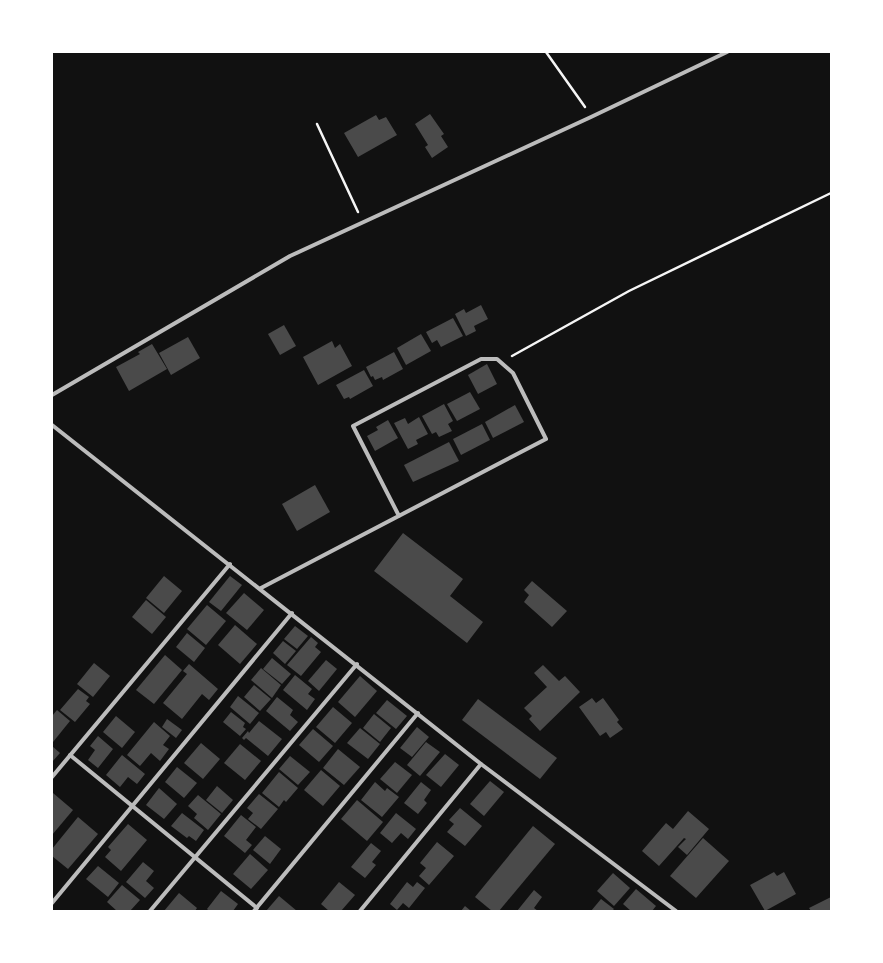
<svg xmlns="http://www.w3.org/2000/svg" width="883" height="963" font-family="'Sofia Sans Condensed',sans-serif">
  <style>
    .building { fill: #4a4a4a }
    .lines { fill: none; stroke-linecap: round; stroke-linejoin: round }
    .path { stroke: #f5f5f5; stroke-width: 2.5 }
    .minor { stroke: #bcbcbc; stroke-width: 4 }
  </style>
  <rect width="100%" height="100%" fill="#111"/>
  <g class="building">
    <path d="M430,114L444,134L441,136L448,147L432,158L425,147L428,145L415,124Z"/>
    <path d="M376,115L379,120L386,117L397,135L358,157L344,133Z"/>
    <path d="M481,305L488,319L474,326L476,331L466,336L455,314L464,309L466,313Z"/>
    <path d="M453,318L463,336L441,347L437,340L432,343L426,332Z"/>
    <path d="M284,325L296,346L280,355L268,334Z"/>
    <path d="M421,334L431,351L406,365L397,348Z"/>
    <path d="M188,337L200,358L171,375L159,353Z"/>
    <path d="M332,341L335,348L340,344L352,366L318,385L303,357Z"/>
    <path d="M152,344L167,369L129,391L116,367L140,354L138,352Z"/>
    <path d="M394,352L403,369L383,380L382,377L375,380L373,376L371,377L366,367Z"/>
    <path d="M487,364L497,384L478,394L468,375Z"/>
    <path d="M364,370L373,386L350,399L349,397L344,399L336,385Z"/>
    <path d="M470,392L480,409L457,421L447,404Z"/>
    <path d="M444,404L453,421L448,424L452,431L439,437L436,432L432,434L422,416Z"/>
    <path d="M515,405L524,422L493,438L485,422Z"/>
    <path d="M419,417L428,434L416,440L418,444L408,449L394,423L405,418L408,424Z"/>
    <path d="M388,420L398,438L375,451L367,436L378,430L376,427Z"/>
    <path d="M482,424L490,440L461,455L453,439Z"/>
    <path d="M449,442L459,461L413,482L404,465Z"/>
    <path d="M315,485L330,512L297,531L282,504Z"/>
    <path d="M403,533L463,579L450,596L483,622L467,643L374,571Z"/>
    <path d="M164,576L182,591L164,613L146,598Z"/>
    <path d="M230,576L242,585L221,611L209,602Z"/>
    <path d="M532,581L567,611L552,627L524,602L529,595L524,590Z"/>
    <path d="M244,593L264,610L247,630L226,613Z"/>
    <path d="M146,600L166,617L152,634L132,617Z"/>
    <path d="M207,605L226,621L206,645L187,629Z"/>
    <path d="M235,625L257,644L240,664L218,645Z"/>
    <path d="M295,626L308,636L297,649L284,639Z"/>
    <path d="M187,633L205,648L194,662L176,647Z"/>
    <path d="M311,637L318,643L315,647L321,652L301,676L287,665Z"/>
    <path d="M283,641L296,651L285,664L273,653Z"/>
    <path d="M165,655L182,670L154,704L136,690Z"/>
    <path d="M272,658L291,674L282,684L263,669Z"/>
    <path d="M326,660L337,669L319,691L308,681Z"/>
    <path d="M94,663L110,676L93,697L77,684Z"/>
    <path d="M189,664L218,689L209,700L202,694L182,719L163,703L187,674L183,671Z"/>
    <path d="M543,665L559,681L565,676L580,692L540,731L529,719L532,716L524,708L547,687L534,673Z"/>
    <path d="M261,668L281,685L272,698L251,680Z"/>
    <path d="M295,675L312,689L308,694L315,699L307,710L283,690Z"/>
    <path d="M360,676L377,691L355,717L338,702Z"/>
    <path d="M254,685L271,699L260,711L244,697Z"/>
    <path d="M78,689L89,697L86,701L90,704L75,722L60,710Z"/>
    <path d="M238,696L259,713L250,724L230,707Z"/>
    <path d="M277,697L293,710L290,715L298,722L290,731L266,711Z"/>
    <path d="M592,698L596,703L603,698L619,720L617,722L623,729L610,738L606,732L600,736L579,707Z"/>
    <path d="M478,699L557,758L540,779L462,720Z"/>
    <path d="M387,700L407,716L396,729L376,713Z"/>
    <path d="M333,707L352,723L335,743L316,727Z"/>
    <path d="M57,710L70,721L53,742L52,716Z"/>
    <path d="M231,712L245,723L243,727L246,729L240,736L223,722Z"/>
    <path d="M374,714L391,728L380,742L363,728Z"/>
    <path d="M116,716L135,732L122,748L103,732Z"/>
    <path d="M167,719L182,730L176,738L162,727Z"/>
    <path d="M259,721L282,739L268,756L246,738L244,740L242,738L248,731L249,733Z"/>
    <path d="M154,722L170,736L163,745L169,749L160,761L151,753L140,766L127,755Z"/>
    <path d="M417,727L429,737L412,757L400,748Z"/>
    <path d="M360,728L380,744L368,759L347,743Z"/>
    <path d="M313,729L333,746L319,762L299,745Z"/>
    <path d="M98,736L113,749L98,768L88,760L95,750L90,746Z"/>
    <path d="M426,742L440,752L420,776L407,765Z"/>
    <path d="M201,743L220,759L203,779L184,763Z"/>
    <path d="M240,744L261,761L245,780L224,763Z"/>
    <path d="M52,746L60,753L52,762Z"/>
    <path d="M338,749L360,767L344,785L323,768Z"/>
    <path d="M445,754L459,765L441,787L426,775Z"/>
    <path d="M122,755L145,774L137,784L128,777L120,787L106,775Z"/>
    <path d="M290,756L310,772L298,785L279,769Z"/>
    <path d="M395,762L412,775L397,793L380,779Z"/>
    <path d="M177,767L197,783L184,798L165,782Z"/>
    <path d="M321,770L340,786L323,806L304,790Z"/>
    <path d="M279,772L298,788L286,802L284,800L279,807L262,793Z"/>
    <path d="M490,781L504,792L484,816L470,804Z"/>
    <path d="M375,782L385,791L387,788L399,797L382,817L361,800Z"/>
    <path d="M421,782L431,790L424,800L427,803L418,814L404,803Z"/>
    <path d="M217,786L233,800L222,813L206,800Z"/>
    <path d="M159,788L177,804L164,819L146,805Z"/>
    <path d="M53,793L73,810L52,835V794Z"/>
    <path d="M259,794L278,809L261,829L248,819L253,813L247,808Z"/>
    <path d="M198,795L221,814L208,830L194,818L197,814L188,806Z"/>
    <path d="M357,800L383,822L367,841L341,819Z"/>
    <path d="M460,808L482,826L465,846L447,832L454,824L449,820Z"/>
    <path d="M688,811L709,829L687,855L678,847L686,839L684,838L659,866L642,851L666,823L673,829Z"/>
    <path d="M182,813L204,830L196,841L189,836L187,838L171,826Z"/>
    <path d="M396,813L416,829L408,839L401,833L392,843L380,833Z"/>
    <path d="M241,815L256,827L246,840L252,845L245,853L224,836Z"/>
    <path d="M78,817L98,834L68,869L52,856V849Z"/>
    <path d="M128,824L147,840L121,871L105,857L111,850L108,847Z"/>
    <path d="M533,826L555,844L499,911H492L475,897Z"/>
    <path d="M265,836L281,849L270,864L253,850Z"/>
    <path d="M703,838L729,861L696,898L670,876Z"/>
    <path d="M437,842L454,856L429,885L419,876L426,868L420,863Z"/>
    <path d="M371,843L381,851L372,862L376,865L365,878L351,867Z"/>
    <path d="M250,854L268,870L251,889L233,874Z"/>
    <path d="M143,862L154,871L146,881L154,888L145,898L126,882Z"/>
    <path d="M98,866L119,883L108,897L86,879Z"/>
    <path d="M774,872L777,876L784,872L796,894L765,911L750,885Z"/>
    <path d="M613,873L630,888L614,906L597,891Z"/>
    <path d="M339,882L355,895L341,911H329L321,904Z"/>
    <path d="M407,882L413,887L417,882L425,888L409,908L403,903L397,910L390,904Z"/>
    <path d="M122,885L140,900L130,911H117L107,902Z"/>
    <path d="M636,889L656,906L652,911H631L623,904Z"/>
    <path d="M534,890L542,897L534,908L538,911H517Z"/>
    <path d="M221,891L238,904L233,911H209L207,909Z"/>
    <path d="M179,893L197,908L195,911H164Z"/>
    <path d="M279,896L297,911H266Z"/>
    <path d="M831,897V911H811L809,908Z"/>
    <path d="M601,899L614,909L612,911H591Z"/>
    <path d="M465,906L471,911H461Z"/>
  </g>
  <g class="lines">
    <g class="path">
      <path d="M546,52L585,107"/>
      <path d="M317,124L358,212"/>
      <path d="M512,356L629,291L831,193"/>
    </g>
    <g class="minor">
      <path d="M52,395L290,256L591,117L727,52"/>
      <path d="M52,425L481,764L676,911"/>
      <path d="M261,588L546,439L513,373L497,359H481L353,426L399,516"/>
      <path d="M70,755L257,908"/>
      <path d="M52,777L230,564"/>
      <path d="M52,903L292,613"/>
      <path d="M150,911L357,664"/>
      <path d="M254,911L418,713"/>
      <path d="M360,911L481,764"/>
    </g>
  </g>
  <rect width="883" height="963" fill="none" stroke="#ffffff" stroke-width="106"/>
</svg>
